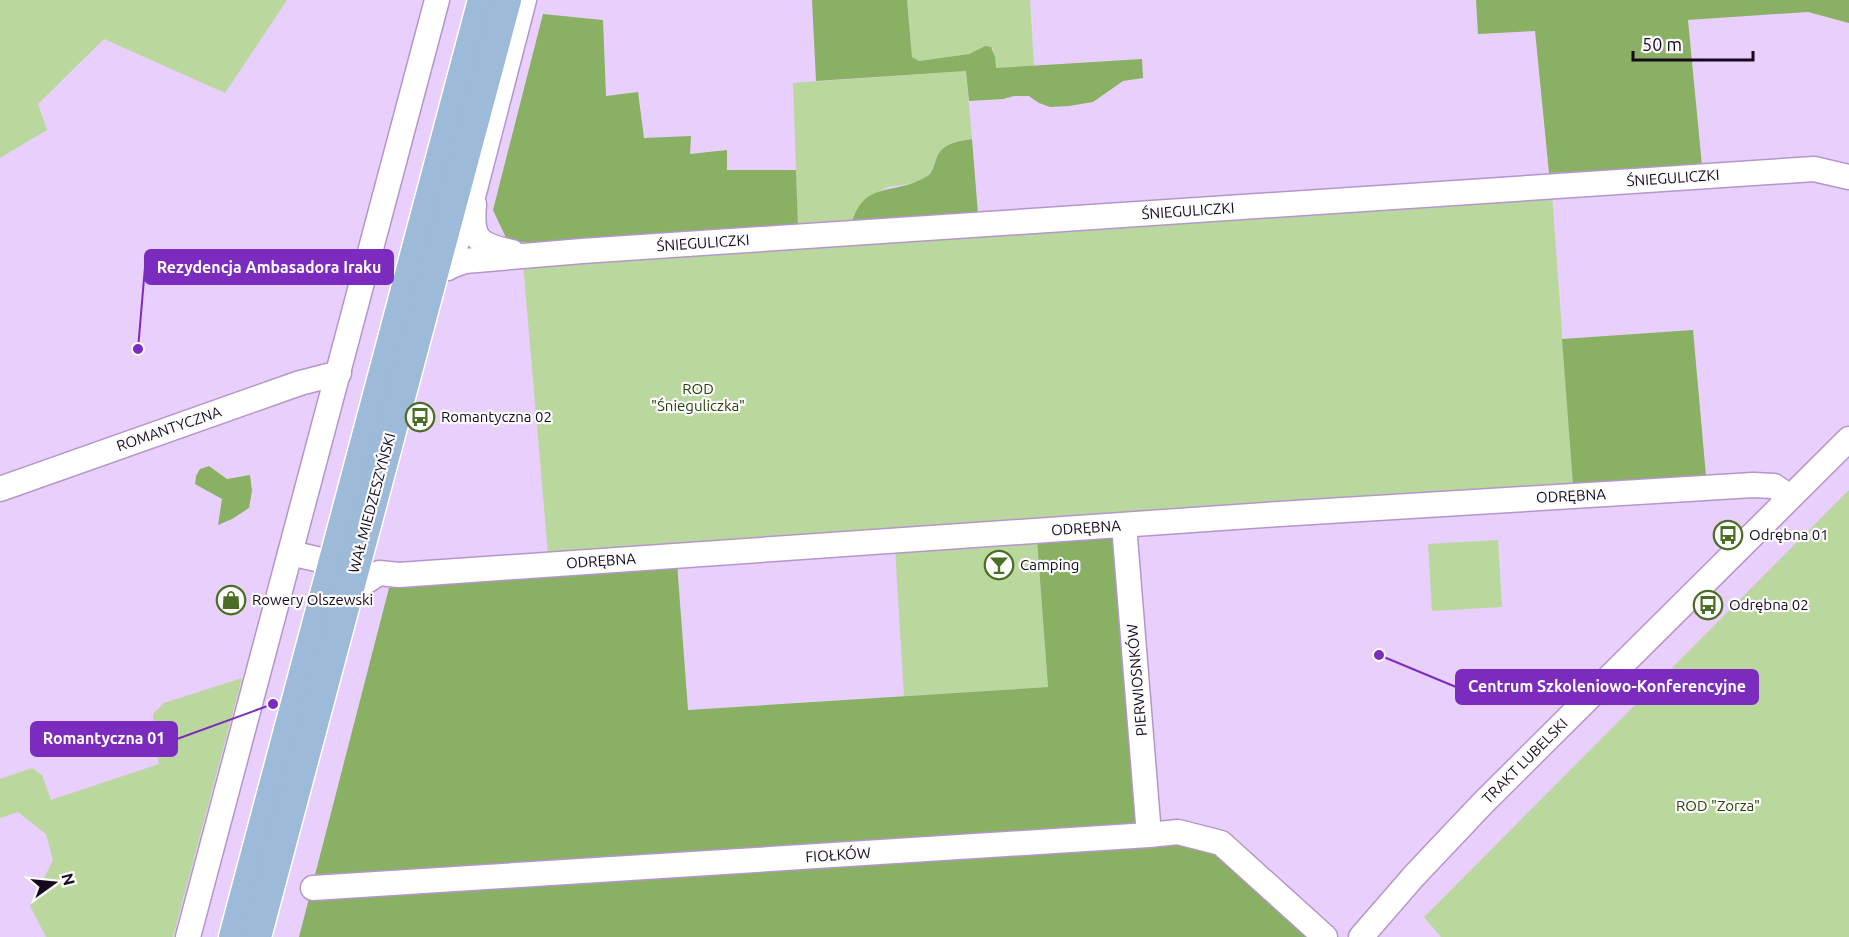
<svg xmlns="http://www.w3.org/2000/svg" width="1849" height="937" font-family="Ubuntu,sans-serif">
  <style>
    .green { fill: #bad89e }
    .forest { fill: #8ab064 }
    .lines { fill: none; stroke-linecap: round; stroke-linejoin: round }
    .minor-casing { stroke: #b596cb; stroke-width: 27 }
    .major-casing { stroke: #fff; stroke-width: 33 }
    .minor { stroke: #fff; stroke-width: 24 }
    .major { stroke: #9dbad9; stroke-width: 30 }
    .labels { text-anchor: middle; stroke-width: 4.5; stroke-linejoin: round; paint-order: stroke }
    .street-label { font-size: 15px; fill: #150a1d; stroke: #fcfcfc }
    .park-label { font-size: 15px; fill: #294108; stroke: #fcfcfc }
    .poi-label { font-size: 15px; fill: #150a1d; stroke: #fcfcfc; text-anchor: start }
    .leader { fill: none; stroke: #7b2cbf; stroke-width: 2 }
    .callout-dot { fill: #7b2cbf; stroke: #fcfcfc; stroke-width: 2 }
    .callout { fill: #7b2cbf; stroke: #7b2cbf; stroke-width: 2 }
    .callout-label { font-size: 16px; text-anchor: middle; font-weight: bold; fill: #fff }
  </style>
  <rect width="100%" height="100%" fill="#e9cffc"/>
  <g class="green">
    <path d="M0,0H287L225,93L104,39L38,104L47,130L0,158Z"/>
    <path d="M907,0H1030L1034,66L995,69L993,49L985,46L969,54L919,61L912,58Z"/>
    <path d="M966,71L972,139C955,141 942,145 935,162C933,166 932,172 929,175C916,188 893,182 880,191C870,199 861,213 852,222L798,226L793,83Z"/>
    <path d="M1552,194L1573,485L548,554L523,264L575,260L578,264L588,263L591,259Z"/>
    <path d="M1849,490V937H1441L1424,917Z"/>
    <path d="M1037,540L1048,687L904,696L895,549Z"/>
    <path d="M1498,540L1502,607L1432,611L1428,544Z"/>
    <path d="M242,678L173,937H46L30,906L53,860L46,834L18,812L0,818V779L32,768L42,775L51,800L159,764L153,734V714L164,703Z"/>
  </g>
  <g class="forest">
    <path d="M812,0H907L912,57L919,61L969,54L985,46L991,47L995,57L996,68L1142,59L1143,78L1123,81L1093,102L1069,106L1050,107L1039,103L1029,96H1014L1003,99L969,101L966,71L816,81Z"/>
    <path d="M1476,0H1849V23L1808,12L1688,20L1702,166L1549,173L1535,31L1478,34Z"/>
    <path d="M543,14L603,20L606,96L638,92L644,138L691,136L690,154L727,150V170H796L798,226L565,242H508L493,210Z"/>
    <path d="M972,139L978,214L852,222C863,186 884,193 913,183C918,181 926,178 930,174C933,170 935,162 937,157C943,143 959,141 972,139Z"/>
    <path d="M1693,330L1706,476L1573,485L1562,339Z"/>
    <path d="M209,466L227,479L250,475L252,491L249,508L232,519L218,525L222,499L195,484L196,476L200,469Z"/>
    <path d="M1117,534L1139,842L1178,840L1219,849L1313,937H299L389,588L401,584L677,563L688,710L1048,687L1037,540Z"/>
  </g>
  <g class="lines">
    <g class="minor-casing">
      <g id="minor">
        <path d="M474,204C471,240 478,245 512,252"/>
        <path d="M448,268L474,193L524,0"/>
        <path d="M434,272L465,261L582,251L1814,169L1849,177"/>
        <path d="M0,489L300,383L339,373"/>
        <path d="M1124,525L1149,835"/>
        <path d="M290,553L334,563L348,557"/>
        <path d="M349,592L379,573L399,575L1279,514L1753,485L1774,486L1790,497"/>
        <path d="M313,888L1149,835L1178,832L1221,843L1325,937"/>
        <path d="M188,937L437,0"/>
        <path d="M1361,937L1414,876L1483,803L1849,439"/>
      </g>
    </g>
    <g class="major-casing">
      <g id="major">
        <path d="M234,937L483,0"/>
        <path d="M256,937L506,0"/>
      </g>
    </g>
    <use href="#minor" class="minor"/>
    <use href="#major" class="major"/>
  </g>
  <defs>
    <g id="bus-ring" transform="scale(1.5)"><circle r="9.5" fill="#fcfcfc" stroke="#4b6d24" stroke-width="1.5"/><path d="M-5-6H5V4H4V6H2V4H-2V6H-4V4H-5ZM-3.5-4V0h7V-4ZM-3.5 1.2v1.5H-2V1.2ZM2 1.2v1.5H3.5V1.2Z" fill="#4b6d24"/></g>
    <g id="bar-ring" transform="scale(1.5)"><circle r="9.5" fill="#fcfcfc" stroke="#4b6d24" stroke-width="1.5"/><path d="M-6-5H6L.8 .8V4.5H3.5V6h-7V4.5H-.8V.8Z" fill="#4b6d24"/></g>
    <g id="shop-ring" transform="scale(1.5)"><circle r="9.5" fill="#fcfcfc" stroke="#4b6d24" stroke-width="1.5"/><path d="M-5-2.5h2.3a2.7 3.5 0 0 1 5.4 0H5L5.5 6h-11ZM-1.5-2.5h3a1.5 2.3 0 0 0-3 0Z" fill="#4b6d24"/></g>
  </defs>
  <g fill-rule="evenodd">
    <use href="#bus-ring" x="420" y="417"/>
    <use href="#bus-ring" x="1728" y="535"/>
    <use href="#bar-ring" x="999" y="565"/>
    <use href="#shop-ring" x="231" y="600"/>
    <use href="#bus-ring" x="1708" y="605"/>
  </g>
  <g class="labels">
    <g class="street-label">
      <text transform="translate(1673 178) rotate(-4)" y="5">ŚNIEGULICZKI</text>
      <text transform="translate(1188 211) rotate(-4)" y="5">ŚNIEGULICZKI</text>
      <text transform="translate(703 243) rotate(-4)" y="5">ŚNIEGULICZKI</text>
      <text transform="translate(169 429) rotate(-19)" y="5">ROMANTYCZNA</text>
      <text transform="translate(1571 496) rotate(-3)" y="5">ODRĘBNA</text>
      <text transform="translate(372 503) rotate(-75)" y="5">WAŁ MIEDZESZYŃSKI</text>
      <text transform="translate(1086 528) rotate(-4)" y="5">ODRĘBNA</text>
      <text transform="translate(601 561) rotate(-4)" y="5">ODRĘBNA</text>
      <text transform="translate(1137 680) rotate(-95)" y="5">PIERWIOSNKÓW</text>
      <text transform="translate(1525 761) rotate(-45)" y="5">TRAKT LUBELSKI</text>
      <text transform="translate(838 855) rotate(-4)" y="5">FIOŁKÓW</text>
    </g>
    <g class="park-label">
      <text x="698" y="394">ROD<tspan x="698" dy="17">"Śnieguliczka"</tspan></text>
      <text x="1718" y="811">ROD "Zorza"</text>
    </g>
    <g class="poi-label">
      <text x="441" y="422">Romantyczna 02</text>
      <text x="1749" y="540">Odrębna 01</text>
      <text x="1020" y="570">Camping</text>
      <text x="252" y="605">Rowery Olszewski</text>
      <text x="1729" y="610">Odrębna 02</text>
    </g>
  </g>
  <path class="leader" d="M138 349L145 267M1379 655L1456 687M273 704L177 739"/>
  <g class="callout-dot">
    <circle cx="138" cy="349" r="6"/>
    <circle cx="1379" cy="655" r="6"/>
    <circle cx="273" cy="704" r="6"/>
  </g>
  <g class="callout">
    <rect x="145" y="250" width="248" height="34" rx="6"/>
    <rect x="1456" y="670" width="302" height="34" rx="6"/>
    <rect x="31" y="722" width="146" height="34" rx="6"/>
  </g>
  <g class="callout-label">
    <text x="269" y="273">Rezydencja Ambasadora Iraku</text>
    <text x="1607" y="692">Centrum Szkoleniowo-Konferencyjne</text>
    <text x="104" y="744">Romantyczna 01</text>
  </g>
  <g transform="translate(54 883) rotate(75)" stroke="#fcfcfc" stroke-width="4.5" paint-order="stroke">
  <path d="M0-4.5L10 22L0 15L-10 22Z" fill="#150a1d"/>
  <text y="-9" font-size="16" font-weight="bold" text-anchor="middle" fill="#150a1d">N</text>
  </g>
  <path d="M1633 51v9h120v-9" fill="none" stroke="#150a1d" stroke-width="3"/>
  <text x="1642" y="51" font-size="18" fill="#150a1d" stroke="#fcfcfc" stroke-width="4.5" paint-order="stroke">50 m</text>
</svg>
